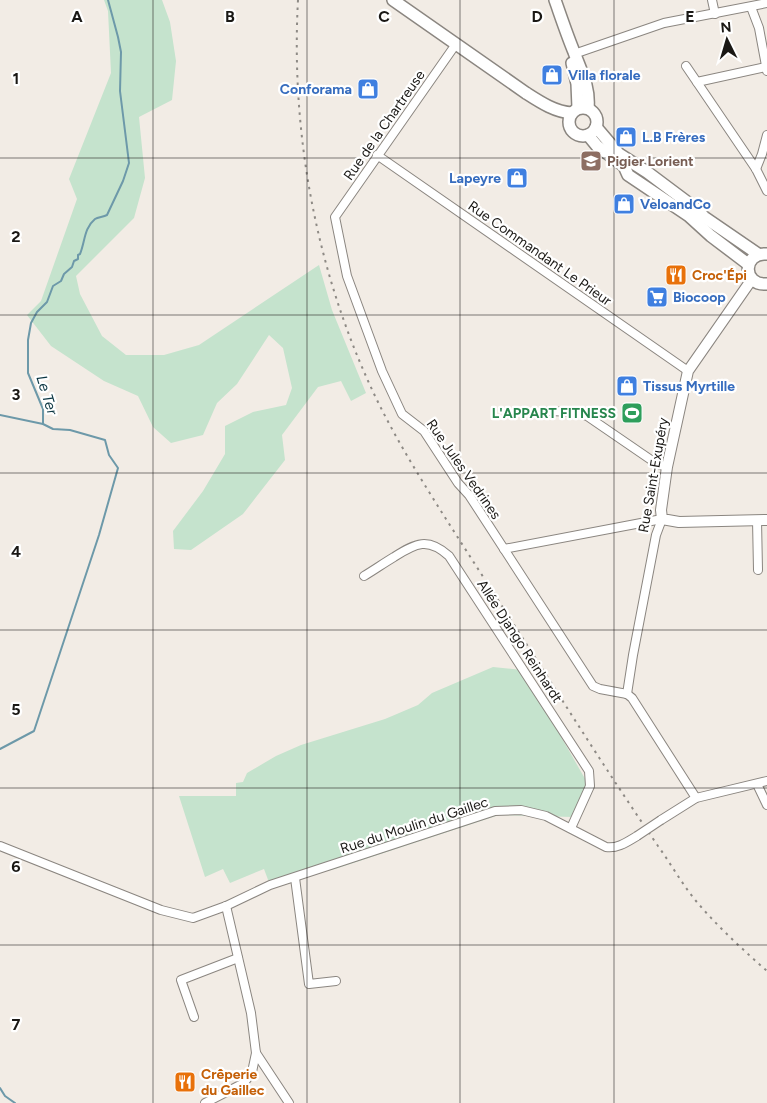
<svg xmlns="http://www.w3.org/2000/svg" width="767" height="1103" font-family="Figtree,sans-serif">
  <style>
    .green { fill: #c5e3cd }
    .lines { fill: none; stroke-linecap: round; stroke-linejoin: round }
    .stream { stroke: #6d99a9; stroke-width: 2 }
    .minor-casing { stroke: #8b8680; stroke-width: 10 }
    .tertiary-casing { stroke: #8b8680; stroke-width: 12 }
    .secondary-casing { stroke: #8b8680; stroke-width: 14 }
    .minor { stroke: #fff; stroke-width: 8 }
    .tertiary { stroke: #fff; stroke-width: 10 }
    .secondary { stroke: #fff; stroke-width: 11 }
    .rail { stroke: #8e8a85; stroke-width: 2; stroke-dasharray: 2.5 5; stroke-linecap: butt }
    .minor-bridge-casing { stroke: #8b8680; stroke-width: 10; stroke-linecap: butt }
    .minor-bridge { stroke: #fff; stroke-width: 8 }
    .grid { fill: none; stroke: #1a1815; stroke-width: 1; stroke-opacity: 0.55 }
    .labels { text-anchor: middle; stroke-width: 4.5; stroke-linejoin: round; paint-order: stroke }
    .shop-label { font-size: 14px; font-weight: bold; fill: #366cbe; stroke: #fff; text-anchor: start }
    .street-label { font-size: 14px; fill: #1a1815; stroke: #fff }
    .education-label { font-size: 14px; font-weight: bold; fill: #785e54; stroke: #fff; text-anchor: start }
    .food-label { font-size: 14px; font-weight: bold; fill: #c56008; stroke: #fff; text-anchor: start }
    .leisure-label { font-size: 14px; font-weight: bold; fill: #27864d; stroke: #fff; text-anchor: end }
    .water-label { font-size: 15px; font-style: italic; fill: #0b3642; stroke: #fff }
    .grid-label { font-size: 16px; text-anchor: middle; font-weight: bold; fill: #1a1815; stroke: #fff; stroke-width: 4.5; stroke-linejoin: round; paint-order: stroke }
  </style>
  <rect width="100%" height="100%" fill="#f2ece5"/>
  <g class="green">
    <path d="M104,0H162L170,22L176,61L172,100L139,117L145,178L134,218L76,276L80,294L102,336L126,355H164L199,345L319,265L332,310L366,393L351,401L341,381L318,387L282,435L285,460L243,514L191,550L174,549L173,531L203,491L225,454V426L253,412L286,405L292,388L283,348L269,335L237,384L217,403L203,435L171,443L153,427L138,396L104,381L51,346L27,315L41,301L77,199L69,179L111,73L108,11Z"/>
    <path d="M493,667L523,670L588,784L573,817L499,815L335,869L270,885L264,869L230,883L223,869L205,877L179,796H236V783L243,782L247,773L276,756L301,745L385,719L418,705L432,693Z"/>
  </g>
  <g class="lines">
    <g class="stream">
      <path d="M0,415L43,424L53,429L70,430L105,440L109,455L118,468L99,535L34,731L0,749"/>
      <path d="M43,424V409L28,373V340L31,323L37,312L47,302L53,286L61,281L64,274L72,267L74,261L78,259V255L80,254C85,242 84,228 95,219C98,217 103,217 107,215L123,181L129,163L120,91L121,52L118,37L108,0"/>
      <path d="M0,1088L5,1096L15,1103"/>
    </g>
    <g class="minor-casing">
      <g id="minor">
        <path d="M712,0L715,14"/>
        <path d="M751,7L759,28L767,71"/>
        <path d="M456,44L335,217L347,276L382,371L402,414L424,431L458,483L469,495L593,686L600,689L627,694"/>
        <path d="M574,54L664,23L767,3"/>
        <path d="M686,66L756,169L767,191"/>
        <path d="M697,82L766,67"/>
        <path d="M377,155L688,371"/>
        <path d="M756,169L762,154L767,135"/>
        <path d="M548,411L576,412L587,416L657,464L667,467"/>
        <path d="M757,520L758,570"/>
        <path d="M504,549L662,519"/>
        <path d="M364,576C374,570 384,563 394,557C416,543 428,537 449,556L589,771L590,786L571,828"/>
        <path d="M627,694L633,655L656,535L662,519"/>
        <path d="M627,694L632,698L696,798"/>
        <path d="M757,784L767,805"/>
        <path d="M661,820L696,798L767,781"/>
        <path d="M0,846L161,910L193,918L226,906L270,885L495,811L521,810L546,816L606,847C617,849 627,842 637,836"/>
        <path d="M295,878L309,984L336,981"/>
        <path d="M226,906L251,1013L256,1053L289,1103"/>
        <path d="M194,1017L181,980L238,958"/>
        <path d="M205,1103L244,1083L252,1072L256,1053"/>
      </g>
    </g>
    <g class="tertiary-casing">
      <path id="tertiary" d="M752,279L688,371L667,467L661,510L662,519L679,522L767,520"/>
    </g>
    <g class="secondary-casing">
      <g id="secondary">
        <path d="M393,0L526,93C540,102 555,112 572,113"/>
        <path d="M555,0C561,17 567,35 574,52C581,71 590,87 588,108"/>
        <path d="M572,63L577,84L578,108"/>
        <circle cx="583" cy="122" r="14"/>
        <path d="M596,127L619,154L647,172L695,208L704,217L758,254"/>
        <path d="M588,135L597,146L624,166L628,175L689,216L711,236L748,264"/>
        <path d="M767,254C742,252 742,286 767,284"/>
      </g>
    </g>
    <use href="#minor" class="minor"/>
    <use href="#tertiary" class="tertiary"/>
    <use href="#secondary" class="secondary"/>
    <path class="rail" d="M298,0C291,127 314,258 365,374C387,425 417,473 446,519C483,577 521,635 557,692C590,744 623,795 658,846C671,864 682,884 696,901C717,926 742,949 767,971"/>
    <g class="minor-bridge-casing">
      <path id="minor-bridge" d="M637,836L661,820"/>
    </g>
    <use href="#minor-bridge" class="minor-bridge"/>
  </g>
  <path class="grid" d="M153,0V1103M307,0V1103M460,0V1103M614,0V1103M0,158H767M0,315H767M0,473H767M0,630H767M0,788H767M0,945H767"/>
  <defs>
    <g id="shop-square" transform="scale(1.125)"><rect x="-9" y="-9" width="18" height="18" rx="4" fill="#3f7fe0" stroke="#fff"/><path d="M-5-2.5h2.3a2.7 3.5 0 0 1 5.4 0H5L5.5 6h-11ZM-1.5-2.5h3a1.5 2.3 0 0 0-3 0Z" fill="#fff"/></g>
    <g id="university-square" transform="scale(1.125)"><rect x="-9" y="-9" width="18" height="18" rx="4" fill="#8d6e63" stroke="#fff"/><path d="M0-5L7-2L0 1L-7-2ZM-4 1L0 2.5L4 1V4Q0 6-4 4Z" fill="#fff"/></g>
    <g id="restaurant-square" transform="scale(1.125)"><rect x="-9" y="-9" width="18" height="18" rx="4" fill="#e8710a" stroke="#fff"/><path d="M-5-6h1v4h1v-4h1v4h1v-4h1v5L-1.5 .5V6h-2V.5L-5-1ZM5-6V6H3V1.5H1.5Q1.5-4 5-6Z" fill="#fff"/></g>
    <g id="supermarket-square" transform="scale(1.125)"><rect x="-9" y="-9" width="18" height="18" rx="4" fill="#3f7fe0" stroke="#fff"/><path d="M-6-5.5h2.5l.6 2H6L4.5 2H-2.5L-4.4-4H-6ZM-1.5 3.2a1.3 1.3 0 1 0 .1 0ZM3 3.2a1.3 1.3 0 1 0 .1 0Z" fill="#fff"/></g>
    <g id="stadium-square" transform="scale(1.125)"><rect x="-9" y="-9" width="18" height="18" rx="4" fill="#2e9e5b" stroke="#fff"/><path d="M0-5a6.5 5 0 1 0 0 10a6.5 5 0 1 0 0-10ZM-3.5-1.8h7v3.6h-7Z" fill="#fff"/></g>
  </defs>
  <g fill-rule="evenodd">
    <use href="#shop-square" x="552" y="75"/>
    <use href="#shop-square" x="368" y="89"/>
    <use href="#shop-square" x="626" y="137"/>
    <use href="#university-square" x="591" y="161"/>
    <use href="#shop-square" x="517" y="178"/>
    <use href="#shop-square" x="624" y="204"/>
    <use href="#restaurant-square" x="676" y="275"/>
    <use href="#supermarket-square" x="657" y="297"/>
    <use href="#shop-square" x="627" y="386"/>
    <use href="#stadium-square" x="632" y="413"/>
    <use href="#restaurant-square" x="185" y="1082"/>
  </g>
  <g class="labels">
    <g class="shop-label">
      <text x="568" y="80">Villa florale</text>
      <text x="352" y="94" text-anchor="end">Conforama</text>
      <text x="642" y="142">L.B Frères</text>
      <text x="501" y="183" text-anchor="end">Lapeyre</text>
      <text x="640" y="209">VeloandCo</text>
      <text x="673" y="302">Biocoop</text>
      <text x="643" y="391">Tissus Myrtille</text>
    </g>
    <g class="street-label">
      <text transform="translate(384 125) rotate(-55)" y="5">Rue de la Chartreuse</text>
      <text transform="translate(540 253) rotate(35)" y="5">Rue Commandant Le Prieur</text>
      <text transform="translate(464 469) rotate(55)" y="5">Rue Jules Vedrines</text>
      <text transform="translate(653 475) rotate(-80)" y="5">Rue Saint-Exupéry</text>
      <text transform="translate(520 641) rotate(57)" y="5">Allée Django Reinhardt</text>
      <text transform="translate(414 825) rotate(-18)" y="5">Rue du Moulin du Gaillec</text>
    </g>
    <g class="education-label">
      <text x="607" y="166">Pigier Lorient</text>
    </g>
    <g class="food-label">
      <text x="692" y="280">Croc'Épi</text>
      <text x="201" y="1079">Crêperie<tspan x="201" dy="16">du Gaillec</tspan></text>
    </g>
    <g class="leisure-label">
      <text x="616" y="418">L'APPART FITNESS</text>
    </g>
    <g class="water-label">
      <text transform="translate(47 395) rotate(73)" y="5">Le Ter</text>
    </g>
  </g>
  <g class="grid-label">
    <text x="77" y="22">A</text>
    <text x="230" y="22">B</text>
    <text x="384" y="22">C</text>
    <text x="537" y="22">D</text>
    <text x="690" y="22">E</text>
    <text x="16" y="84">1</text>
    <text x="16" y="242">2</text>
    <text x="16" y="400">3</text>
    <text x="16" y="557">4</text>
    <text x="16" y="715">5</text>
    <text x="16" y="872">6</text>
    <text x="16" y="1030">7</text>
  </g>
  <g transform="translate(727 40) rotate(355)" stroke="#ffffff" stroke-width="4" paint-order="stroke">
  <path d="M0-4L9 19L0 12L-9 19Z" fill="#1a1815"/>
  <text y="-8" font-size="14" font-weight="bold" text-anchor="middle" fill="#1a1815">N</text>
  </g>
</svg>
